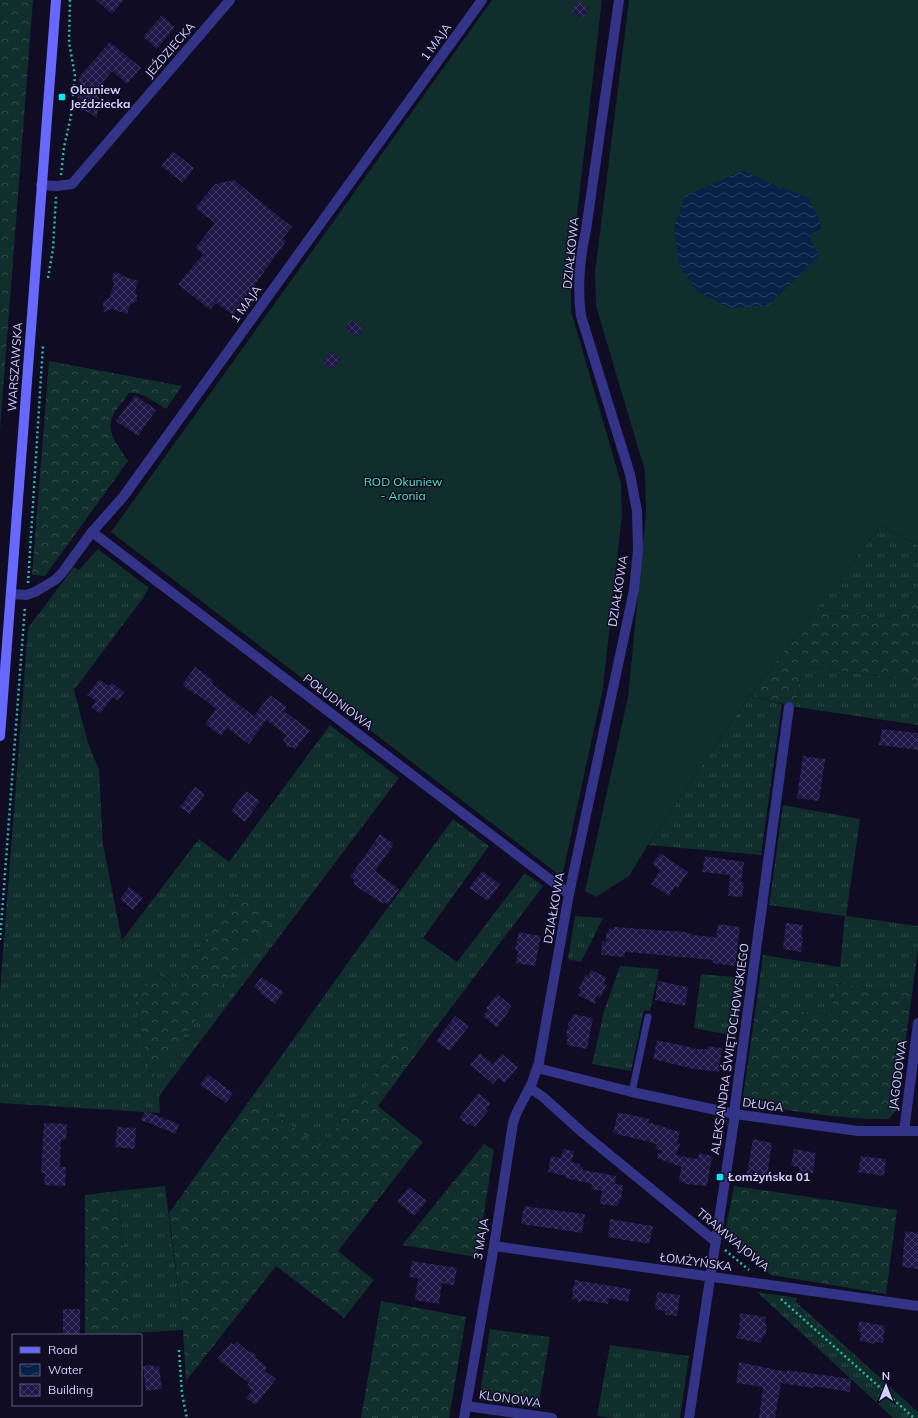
<svg xmlns="http://www.w3.org/2000/svg" width="918" height="1418" font-family="Mulish,sans-serif">
  <style>
    .grass { fill: url(#grass-tufts); fill-rule: evenodd }
    .forest { fill: url(#forest-crowns) }
    .garden { fill: #0f2e2c }
    .water { fill: url(#water-waves) }
    .building { fill: url(#building-cross-hatch) }
    .lines { fill: none; stroke-linecap: round; stroke-linejoin: round }
    .path { stroke: #25bdae; stroke-width: 2.5; stroke-dasharray: 2 3; stroke-linecap: butt }
    .lane { stroke: #333487; stroke-width: 7 }
    .street { stroke: #333487; stroke-width: 10 }
    .secondary { stroke: #6668ff; stroke-width: 10 }
    .poi-dot { fill: #00ebfa; stroke: #0f0c24; stroke-width: 1.5 }
    .labels { text-anchor: middle; stroke-width: 3; stroke-linejoin: round; paint-order: stroke }
    .street-label { font-size: 12px; fill: #d3cfff; stroke: #0f0c24 }
    .poi-label { font-size: 12px; font-weight: bold; fill: #d3cfff; stroke: #0f0c24; text-anchor: start }
    .park-label { font-size: 12px; fill: #52e8bd; stroke: #0f0c24 }
  </style>
  <defs>
    <pattern id="grass-tufts" width="24" height="20" patternUnits="userSpaceOnUse"><rect width="24" height="20" fill="#0f2e2c"/><path d="M3 7l-1-3M5 7V3M7 7l1-3M15 17l-1-3M17 17v-4M19 17l1-3" fill="none" stroke="#314b4c"/></pattern>
    <pattern id="forest-crowns" width="20" height="18" patternUnits="userSpaceOnUse"><rect width="20" height="18" fill="#0f2e2c"/><path d="M2 6a3 3 0 1 1 6 0M12 15a3 3 0 1 1 6 0" fill="none" stroke="#314b4c"/></pattern>
    <pattern id="water-waves" width="16" height="10" patternUnits="userSpaceOnUse"><rect width="16" height="10" fill="#082247"/><path d="M0 5q4-4 8 0t8 0" fill="none" stroke="#2b4163"/></pattern>
    <pattern id="building-cross-hatch" width="8" height="8" patternUnits="userSpaceOnUse"><rect width="8" height="8" fill="#1f1746"/><path d="M0 0l8 8M0 8l8-8" fill="none" stroke="#3f3862"/></pattern>
  </defs>
  <rect width="100%" height="100%" fill="#0f0c24"/>
  <g class="grass">
    <path d="M881,526L918,545V591L912,595L905,607L892,619L817,608Z"/>
    <path d="M98,549L149,588L143,598L74,690L88,743L99,770L103,845L122,940L199,839L229,862L330,725L399,778L159,1096L160,1113L0,1103V991L28,628L74,567L79,570ZM238,893L151,1079L135,1000L157,973L176,988L191,968L187,965Z"/>
    <path d="M802,666L918,681V725L796,707Z"/>
    <path d="M750,695L782,704L761,855L648,845Z"/>
    <path d="M783,805L860,819L846,916L918,926V950L912,994L836,983L831,1015L756,1006L763,955L840,967L845,916L769,905Z"/>
    <path d="M453,819L489,846L423,938L457,962L525,873L543,886L420,1049L403,1036L322,1148L252,1097L364,940Z"/>
    <path d="M575,916L603,918L581,962L568,959Z"/>
    <path d="M620,966L659,969L650,1011L644,1010L631,1071L592,1064L604,1011Z"/>
    <path d="M701,974L743,978L735,1036L694,1028Z"/>
    <path d="M165,1186L183,1330L133,1333L117,1191Z"/>
    <path d="M757,1292L797,1298L796,1302L918,1412V1418H893Z"/>
    <path d="M610,1345L689,1356L680,1418H613L597,1416Z"/>
  </g>
  <g class="forest">
    <path d="M0,0H33L0,430Z"/>
    <path d="M49,361L182,386L166,409C157,404 138,388 128,394C124,401 114,411 112,418C106,434 121,449 128,461L45,576L32,575Z"/>
    <path d="M918,591V681L802,666L796,707L750,695L817,608L892,619L905,607L912,595Z"/>
    <path d="M238,893L273,918L151,1079L135,1000L156,973L176,988L191,968L187,965Z"/>
    <path d="M836,983L912,994L896,1110L889,1119C840,1120 791,1110 742,1103L756,1006L831,1015Z"/>
    <path d="M403,1036L420,1049L378,1106L423,1142L338,1251L374,1280L344,1318L276,1266L186,1381L183,1330L169,1213L252,1097L322,1148Z"/>
    <path d="M484,1144L494,1150L477,1257L402,1245Z"/>
    <path d="M734,1186L897,1210L886,1294L771,1275L724,1238Z"/>
    <path d="M117,1191L133,1333L85,1335V1195Z"/>
    <path d="M381,1301L466,1317L449,1418H361Z"/>
    <path d="M490,1329L550,1337L538,1408L479,1400Z"/>
  </g>
  <g class="garden">
    <path d="M492,0H602L571,266V311L621,483L622,514L603,688L562,877L111,532Z"/>
    <path d="M629,0H918V545L881,526L750,695L648,845L629,876L596,897L585,891L628,697L646,513L645,471L596,306L595,272Z"/>
  </g>
  <path class="water" d="M744,170L767,182L809,198L822,228L809,235L819,256L768,306L730,308L698,292L680,267L674,228L685,196Z"/>
  <g class="building">
    <path d="M96,0H124L112,14Z"/>
    <path d="M578,1L589,9L582,19L571,11Z"/>
    <path d="M162,15L175,27L157,49L143,37Z"/>
    <path d="M110,42L141,68L127,84L112,71L100,86L97,118L88,112L77,109L79,77Z"/>
    <path d="M173,151L194,168L183,183L161,166Z"/>
    <path d="M234,180L292,227L283,238L286,241L233,315L216,303L210,310L178,284L203,254L195,248L215,223L195,208L215,184Z"/>
    <path d="M114,272L120,273L123,276L138,281L135,291L137,296V301L130,305L127,314L112,309L104,312L103,305L104,301L109,298L114,284L112,278Z"/>
    <path d="M351,320L363,328L357,337L345,329Z"/>
    <path d="M331,352L340,359L333,369L323,363Z"/>
    <path d="M135,395L156,410L138,436L116,421Z"/>
    <path d="M195,667L214,681L212,684L254,716L270,695L287,707L284,711L310,730L295,750L292,747L287,748L286,743L283,740L286,735L266,720L249,744L227,728L221,736L205,724L216,709L197,694L196,695L182,685Z"/>
    <path d="M99,679L109,686L112,683L124,692L118,701L113,697L100,714L91,707L96,701L87,695Z"/>
    <path d="M882,729L918,733V750L879,745Z"/>
    <path d="M803,756L825,759L819,801L797,798Z"/>
    <path d="M195,787L205,794L190,814L180,807Z"/>
    <path d="M246,791L260,801L245,822L231,811Z"/>
    <path d="M380,834L394,844L375,871L399,889L388,905L384,902L383,904L356,886L353,883L355,881L350,877Z"/>
    <path d="M660,853L688,872L678,888L675,886L669,896L651,884L660,870L652,864Z"/>
    <path d="M705,856L744,862L741,882H744L742,897L728,896L730,875L702,872Z"/>
    <path d="M482,871L500,884L488,901L469,888Z"/>
    <path d="M129,887L143,898L133,910L120,899Z"/>
    <path d="M786,923L803,925L801,937H803L801,952L783,949Z"/>
    <path d="M718,924L740,927L735,966L712,963L713,960L639,953L625,952L624,957L601,955L602,941L606,942V933H608L609,928L614,929V927L685,932L692,934V935L716,937Z"/>
    <path d="M519,932L541,936L535,966L516,963L518,951L515,950Z"/>
    <path d="M591,970L606,977L604,984L607,985L600,998L596,996L595,1004L578,995L581,990L579,988L586,974L588,976Z"/>
    <path d="M261,977L284,992L275,1004L260,993L261,992L254,987Z"/>
    <path d="M658,981L688,987L685,1006L655,1000Z"/>
    <path d="M497,994L512,1006L497,1028L483,1016L488,1010L486,1008Z"/>
    <path d="M572,1014L593,1018L587,1049L566,1045L568,1037H566L569,1021L571,1022Z"/>
    <path d="M455,1016L469,1026L450,1051L436,1041Z"/>
    <path d="M657,1040L697,1049H707V1046L722,1048L719,1072L694,1069L653,1059Z"/>
    <path d="M480,1053L493,1064L502,1054L518,1067L505,1083L498,1078L493,1084L470,1065Z"/>
    <path d="M208,1074L233,1093L226,1103L200,1085V1084Z"/>
    <path d="M478,1093L491,1103L486,1109L488,1111L475,1127L469,1123L468,1125L459,1118Z"/>
    <path d="M145,1111L179,1124L176,1134L141,1120Z"/>
    <path d="M618,1112L649,1119L648,1122L680,1132L677,1143L680,1144L676,1155L698,1159L699,1153L712,1156L707,1186L685,1184V1183L679,1181L681,1167L657,1158L658,1152L661,1153L662,1151L655,1149L657,1144L613,1133Z"/>
    <path d="M44,1123L67,1124L66,1140H61L60,1167H66L65,1186L44,1185L45,1173H41Z"/>
    <path d="M117,1127L136,1128L135,1149L115,1147Z"/>
    <path d="M753,1139L772,1143L767,1177H766V1182L746,1179Z"/>
    <path d="M563,1149L574,1151L572,1162L580,1164V1166L583,1167V1170L616,1176L615,1184L623,1185L621,1200L619,1199L618,1206L600,1204L602,1191L591,1189L592,1184L565,1178L566,1176L548,1172L551,1156L561,1158Z"/>
    <path d="M794,1149L816,1153L813,1173L799,1171V1167L791,1166Z"/>
    <path d="M861,1156L886,1159L884,1176L858,1172Z"/>
    <path d="M409,1187L427,1201L414,1216L397,1202Z"/>
    <path d="M524,1206L585,1214L582,1233L521,1224Z"/>
    <path d="M610,1219L653,1226L649,1244L608,1237Z"/>
    <path d="M905,1231L918,1233V1269L902,1267Z"/>
    <path d="M412,1261L457,1268L454,1285L442,1283L439,1304L415,1300L418,1278L409,1277Z"/>
    <path d="M575,1280L631,1289L628,1302L609,1298L608,1304L583,1300L579,1303L577,1300L572,1299L573,1292L571,1289L574,1286Z"/>
    <path d="M657,1292L680,1295L677,1316L665,1315V1311L655,1309Z"/>
    <rect x="63" y="1309" width="17" height="26"/>
    <path d="M740,1313L766,1317L765,1324H766L767,1332L764,1336H763L761,1343L736,1338L739,1329Z"/>
    <path d="M859,1321L885,1326L883,1343L875,1342V1344L860,1341L861,1332L858,1331Z"/>
    <path d="M236,1341L249,1352H252L256,1355V1358L267,1367L265,1371L276,1379L256,1405L246,1398L252,1390L247,1386L249,1383L217,1359L231,1343L234,1345Z"/>
    <path d="M739,1362L787,1372V1370L851,1379L850,1392L814,1386L813,1388L781,1383L775,1418H759L763,1387L736,1383Z"/>
    <path d="M153,1365L154,1367L159,1366L162,1389L146,1391L143,1366Z"/>
  </g>
  <g class="lines">
    <g class="path">
      <path d="M61,175L64,147L71,116L75,76L69,42L70,0"/>
      <path d="M48,278L53,249L56,197"/>
      <path d="M28,583L43,345"/>
      <path d="M0,940L25,606"/>
      <path d="M725,1250L749,1270"/>
      <path d="M781,1299L914,1418"/>
      <path d="M179,1350L182,1394L187,1418"/>
    </g>
    <path class="lane" d="M632,1092L648,1017"/>
    <g class="street">
      <path d="M41,185L57,186L72,184L230,0"/>
      <path d="M92,532L569,894"/>
      <path d="M11,594L26,595L35,592L55,580L62,573L92,532L123,497L482,0"/>
      <path d="M537,1068L632,1092L735,1114L858,1131H918"/>
      <path d="M530,1088L543,1097L583,1133L716,1242"/>
      <path d="M904,1131L918,1023"/>
      <path d="M494,1246L918,1306"/>
      <path d="M466,1406L552,1418"/>
      <path d="M464,1418L494,1246L513,1123L516,1114L532,1083L539,1062L569,894L634,590L638,550L637,511L630,474L581,316C577,290 580,256 586,230L619,0"/>
      <path d="M689,1418L735,1114V1105L789,707"/>
    </g>
    <path class="secondary" d="M0,736L56,0"/>
  </g>
  <g class="poi-dot">
    <rect x="58" y="93" width="8" height="8" rx="2"/>
    <rect x="716" y="1173" width="8" height="8" rx="2"/>
  </g>
  <g class="labels">
    <g class="street-label">
      <text transform="translate(436 42) rotate(-54)" y="4">1 MAJA</text>
      <text transform="translate(170 50) rotate(-49)" y="4">JEŹDZIECKA</text>
      <text transform="translate(571 253) rotate(-84)" y="4">DZIAŁKOWA</text>
      <text transform="translate(246 304) rotate(-54)" y="4">1 MAJA</text>
      <text transform="translate(15 367) rotate(-86)" y="4">WARSZAWSKA</text>
      <text transform="translate(618 591) rotate(-81)" y="4">DZIAŁKOWA</text>
      <text transform="translate(338 702) rotate(37)" y="4">POŁUDNIOWA</text>
      <text transform="translate(554 908) rotate(-80)" y="4">DZIAŁKOWA</text>
      <text transform="translate(730 1049) rotate(-82)" y="4">ALEKSANDRA ŚWIĘTOCHOWSKIEGO</text>
      <text transform="translate(898 1075) rotate(-82)" y="4">JAGODOWA</text>
      <text transform="translate(763 1105) rotate(8)" y="4">DŁUGA</text>
      <text transform="translate(481 1239) rotate(-81)" y="4">3 MAJA</text>
      <text transform="translate(733 1240) rotate(40)" y="4">TRAMWAJOWA</text>
      <text transform="translate(696 1262) rotate(8)" y="4">ŁOMŻYŃSKA</text>
      <text transform="translate(510 1399) rotate(8)" y="4">KLONOWA</text>
    </g>
    <g class="poi-label">
      <text x="70" y="94">Okuniew<tspan x="70" dy="14">Jeździecka</tspan></text>
      <text x="728" y="1181">Łomżyńska 01</text>
    </g>
    <g class="park-label">
      <text x="403" y="486">ROD Okuniew<tspan x="403" dy="14">- Aronia</tspan></text>
    </g>
  </g>
  <rect x="12" y="1334" width="130" height="72" fill="#0f0c24" stroke="#5d5a7c"/>
  <rect x="20" y="1347" width="20" height="6" fill="#6668ff" stroke="#5d5a7c"/>
  <text x="48" y="1354" font-size="12" fill="#d3cfff">Road</text>
  <rect x="20" y="1364" width="20" height="12" fill="url(#water-waves)" stroke="#5d5a7c"/>
  <text x="48" y="1374" font-size="12" fill="#d3cfff">Water</text>
  <rect x="20" y="1384" width="20" height="12" fill="url(#building-cross-hatch)" stroke="#5d5a7c"/>
  <text x="48" y="1394" font-size="12" fill="#d3cfff">Building</text>
  <g transform="translate(886 1386)" stroke="#0f0c24" stroke-width="3" paint-order="stroke">
  <path d="M0-3L7 15L0 10L-7 15Z" fill="#d3cfff"/>
  <text y="-6" font-size="11" font-weight="bold" text-anchor="middle" fill="#d3cfff">N</text>
  </g>
</svg>
